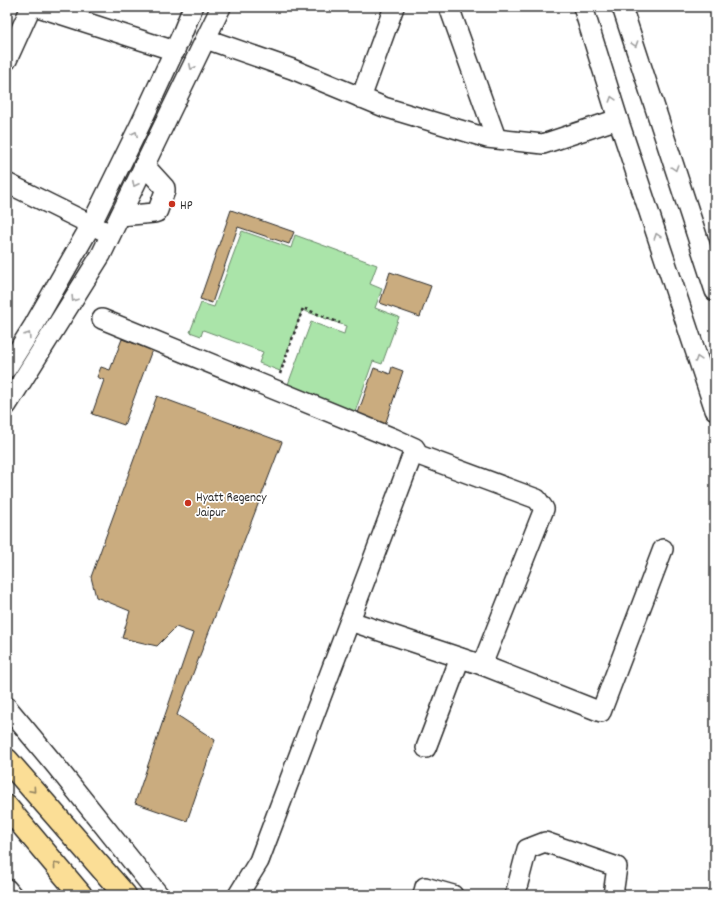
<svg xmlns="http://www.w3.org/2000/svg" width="722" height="902" font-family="Dekko,sans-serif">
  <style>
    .green { fill: #aae4a9; stroke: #6a886a }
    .building { fill: #caac7f; stroke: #2b2b2b }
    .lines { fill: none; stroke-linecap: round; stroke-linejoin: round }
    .minor-casing { stroke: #2b2b2b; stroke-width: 22 }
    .major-casing { stroke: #2b2b2b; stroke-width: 25 }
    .path { stroke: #2b2b2b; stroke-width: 2.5; stroke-dasharray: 3 3; stroke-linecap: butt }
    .minor { stroke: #fff; stroke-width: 19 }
    .major { stroke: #fbde96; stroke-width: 22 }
    .oneway { stroke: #a0a0a0 }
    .oneway2 { stroke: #938460 }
    .poi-dot { fill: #c8321e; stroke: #fff; stroke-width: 1.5 }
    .labels { text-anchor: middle; stroke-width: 3.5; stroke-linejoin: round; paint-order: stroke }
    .poi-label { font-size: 13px; fill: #2b2b2b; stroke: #fff; text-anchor: start }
  </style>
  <rect width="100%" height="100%" fill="#fff"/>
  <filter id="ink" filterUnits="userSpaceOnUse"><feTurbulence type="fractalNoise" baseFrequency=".025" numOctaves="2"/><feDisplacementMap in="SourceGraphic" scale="8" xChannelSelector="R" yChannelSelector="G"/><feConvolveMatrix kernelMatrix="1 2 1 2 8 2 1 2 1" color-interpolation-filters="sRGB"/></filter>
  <g filter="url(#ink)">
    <path class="green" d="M242,231L291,248L295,235L377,265L370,284L382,289L375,308L399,317L382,364L373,361L355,412L287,387L311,322L344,334L346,326L302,310L280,371L259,363L263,352L203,330L201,336L190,332L201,303L214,307Z"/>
    <g class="building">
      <path d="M231,210L294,232L289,244L238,227L212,303L200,299Z"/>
      <path d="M390,272L431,286L420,317L380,303Z"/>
      <path d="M122,339L152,350L124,425L92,414L104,380L97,377L101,367L110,370Z"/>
      <path d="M392,367L403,371L385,425L357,416L374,368L390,374Z"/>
      <path d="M157,396L282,442L177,715L215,740L187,821L135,803L193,633L176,627L157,646L122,638L130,611L96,597L91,577Z"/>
    </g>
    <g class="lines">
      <g class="minor-casing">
        <g id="minor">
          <path d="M38,7L175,51"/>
          <path d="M449,7L496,138"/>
          <path d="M583,7L618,119L715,410"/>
          <path d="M622,7L715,291"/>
          <path d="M206,39L292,69L384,107L487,138L543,144L618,119"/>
          <path d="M7,60L31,7"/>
          <path d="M361,98L394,7"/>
          <path d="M7,183L102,230"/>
          <path d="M120,216L154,213L157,212L158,210L165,191V188L144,165"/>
          <path d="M102,319L393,438L415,448L259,861L238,895"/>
          <path d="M7,368L34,325L91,225L141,123L182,34L193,7"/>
          <path d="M7,405L101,255L221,7"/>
          <path d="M350,621L482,665L544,509L537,499L413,453"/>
          <path d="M482,665L601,712L663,549"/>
          <path d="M7,707L56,766L159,895"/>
          <path d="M426,748L460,658"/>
          <path d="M7,889L12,895"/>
          <path d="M423,895L425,887L453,895"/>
          <path d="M515,895L527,849L545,842L617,867L613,895"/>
        </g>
      </g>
      <g class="major-casing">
        <g id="major">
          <path d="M7,760L125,895"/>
          <path d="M7,807L81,895"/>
        </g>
      </g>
      <path class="path" d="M280,374L303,308L340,323"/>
      <use href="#minor" class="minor"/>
      <use href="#major" class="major"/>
    </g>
    <defs><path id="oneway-chevron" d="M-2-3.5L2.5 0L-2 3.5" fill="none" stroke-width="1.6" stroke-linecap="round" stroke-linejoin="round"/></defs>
    <g class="oneway">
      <use href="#oneway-chevron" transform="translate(635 44) rotate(72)"/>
      <use href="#oneway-chevron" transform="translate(192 67) rotate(116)"/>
      <use href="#oneway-chevron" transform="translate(612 99) rotate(-107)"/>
      <use href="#oneway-chevron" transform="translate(135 134) rotate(-64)"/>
      <use href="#oneway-chevron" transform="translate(675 168) rotate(72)"/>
      <use href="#oneway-chevron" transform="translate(135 184) rotate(116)"/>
      <use href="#oneway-chevron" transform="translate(657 236) rotate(-108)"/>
      <use href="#oneway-chevron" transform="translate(74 299) rotate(122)"/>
      <use href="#oneway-chevron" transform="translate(28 335) rotate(-58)"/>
      <use href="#oneway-chevron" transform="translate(698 359) rotate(-108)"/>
    </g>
    <g class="oneway2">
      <use href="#oneway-chevron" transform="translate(33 790) rotate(49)"/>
      <use href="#oneway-chevron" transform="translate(56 865) rotate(-130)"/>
    </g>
  </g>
  <g class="poi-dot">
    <circle cx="172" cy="204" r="4"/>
    <circle cx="188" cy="503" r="4"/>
  </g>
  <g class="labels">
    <g class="poi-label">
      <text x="180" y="209">HP</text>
      <text x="196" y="501">Hyatt Regency<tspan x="196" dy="15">Jaipur</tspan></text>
    </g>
  </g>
  <rect width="722" height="902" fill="none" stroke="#fff" stroke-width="24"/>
  <rect x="12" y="12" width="698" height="878" fill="none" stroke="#2b2b2b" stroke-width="1.5" filter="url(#ink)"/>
</svg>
